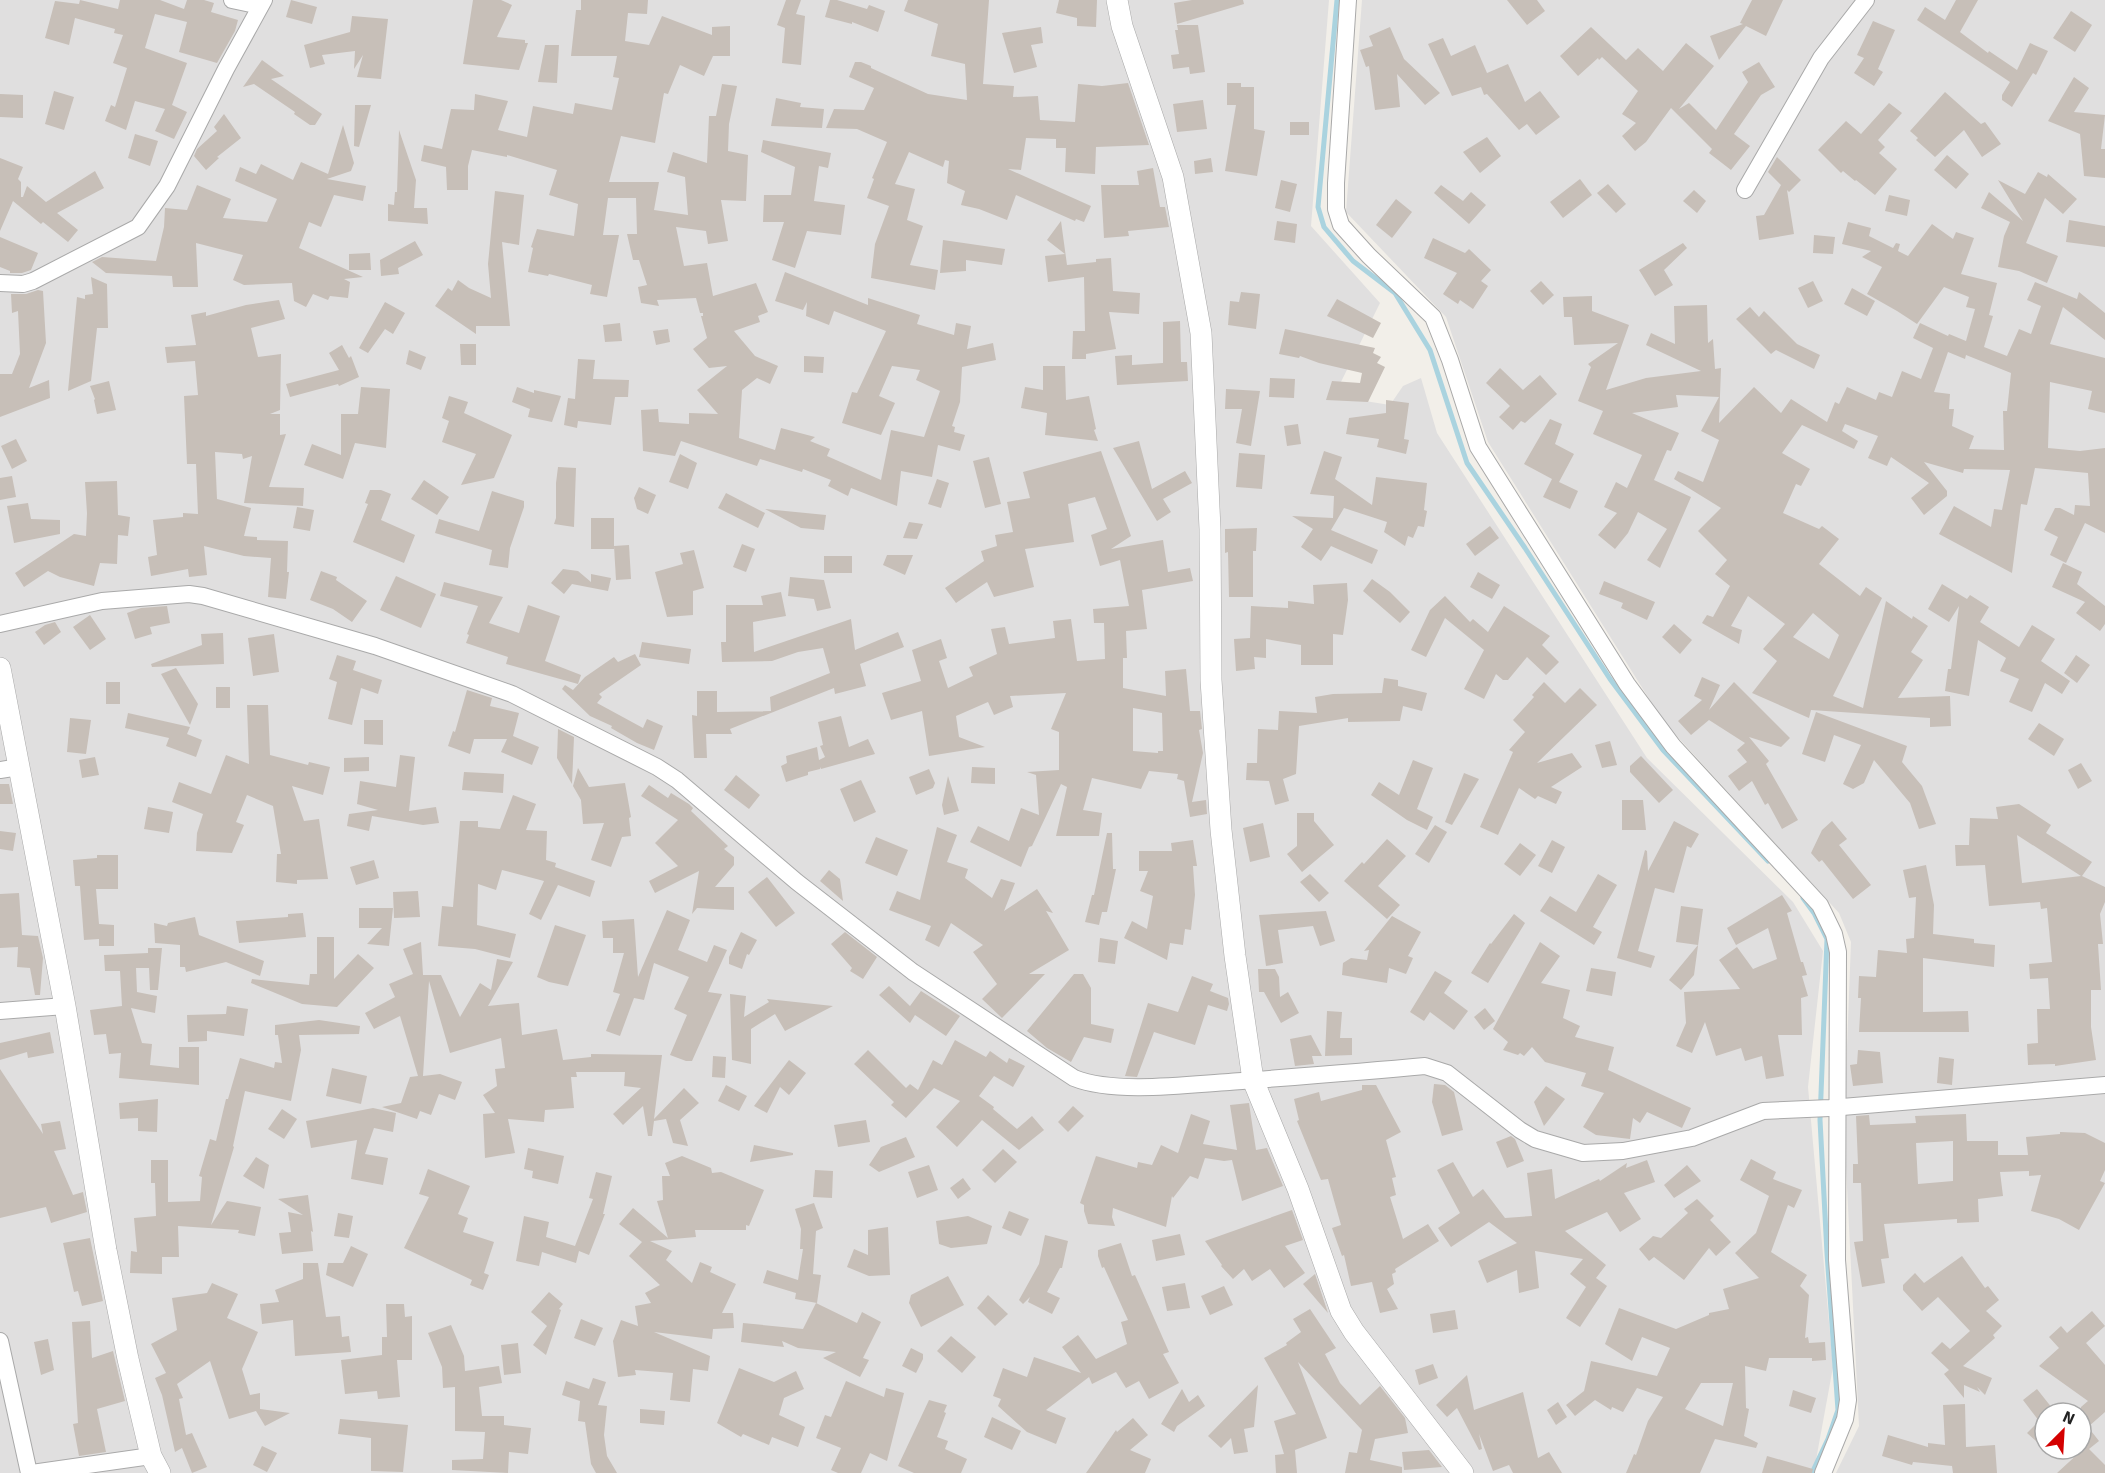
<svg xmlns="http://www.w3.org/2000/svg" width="2105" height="1473" font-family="Signika,sans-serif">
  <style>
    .residential { fill: #e0dfdf; fill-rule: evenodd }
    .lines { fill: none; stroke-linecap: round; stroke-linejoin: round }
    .stream { stroke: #aad3df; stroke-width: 5 }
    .building { fill: #c7bfb8; fill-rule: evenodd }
    .minor-casing { stroke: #a9a9a9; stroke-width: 18 }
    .tertiary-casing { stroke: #a9a9a9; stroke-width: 22 }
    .minor { stroke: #fff; stroke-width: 16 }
    .tertiary { stroke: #fff; stroke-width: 21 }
  </style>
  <rect width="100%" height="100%" fill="#f2efe9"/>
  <g class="residential">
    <path d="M0,0H1329L1311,226L1380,303L1334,396L1390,405L1403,386L1421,378L1437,433L1647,758L1793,902L1823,951L1808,1087L1833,1367L1816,1460L1810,1473H0Z"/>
    <path d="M1362,0H2105V1473H1836L1859,1426L1844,1127L1851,942L1839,913L1663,721L1488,442L1446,317L1346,212ZM2045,1413H2081V1449H2045Z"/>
  </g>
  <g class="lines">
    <g class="stream">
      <path d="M1337,0L1318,207L1324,227L1353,261L1395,293L1430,350L1467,463L1525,548L1610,679L1663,750L1768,861"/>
      <path d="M1803,898L1814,913L1827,939L1820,1120L1827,1253L1838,1410L1828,1439L1812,1473"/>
    </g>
  </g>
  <g class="building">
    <path d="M80,0L118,9L120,0H160L184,9L187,0H204L214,3L211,12L238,20L235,31L217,63L179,52L187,22L155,14L145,48L187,63L172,105L187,112L174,139L155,131L165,109L135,101L126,130L105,121L111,105L115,107L127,68L113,63L123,35L114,33L115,29L75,18L69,45L45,38L55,1L79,4Z"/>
    <path d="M291,0L317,7L312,24L286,17Z"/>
    <path d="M473,0H501L512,5L497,37L525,40V43H528L519,70L463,64Z"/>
    <path d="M581,0H648L647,14L628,13L625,41L649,45L662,16L712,35V27L730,26V56H713L704,76L680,65L668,94L664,93L655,143L621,136L609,182H659L654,210L688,215L685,177L667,172L673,152L707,163L709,116H716L722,84L737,86L729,124L728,151L748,155L746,201L721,200L728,241L708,244L706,231L676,227L684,266L707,263L713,296L756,283L768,312L758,316L760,322L734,331L755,356L778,366L770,384L757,378L742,390L739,438L775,450L781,428L815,437L810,441L830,449L827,456L881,480L891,430L924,437L940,391L916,380L920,370L892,366L879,396L895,403L881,435L842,423L852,392L857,393L886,331L834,311L829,325L806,316L807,302L803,310L775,301L785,272L868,305V298L920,315L917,324L954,335L956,323L971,326L967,349L993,343L996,360L962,367L960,402L952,426L955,427L954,432L965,435L960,451L938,445L932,477L901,471L897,506L851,488L848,496L828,486L831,480L803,469L802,472L760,459L757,466L681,441L675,456L643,451L641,410L658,409L659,422L689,424V413L718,414L697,390L727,366L709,368L693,349L707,338L701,316H703V313H700L696,298L657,300L659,306L641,303L638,287L647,285L639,260H633L627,234H637L636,198H608L603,235H619L607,297L590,294L592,285L549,274L548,276L528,272L533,248L531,247L537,229L574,236L578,204L549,195L557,170L507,155V157L472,150L468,166V190H447L446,167L421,161L424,145L442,149L451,109L474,110L475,94L508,101L498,130L527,137L533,106L573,114L575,103L612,110L619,78L613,77L617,56H571L576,10H581Z"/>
    <path d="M786,0H801L796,14L805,16L801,65L782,63L785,28L777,25Z"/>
    <path d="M830,0H837L867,9L869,5L885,11L878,32L852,22V24L825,17Z"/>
    <path d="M908,0H989L983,84L1014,86L1013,97L1038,96L1040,120L1075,122L1078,84L1102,86L1128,83L1149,145L1096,147L1095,174L1065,172L1066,148H1056V139L1026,138L1021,170L1008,169L1091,206L1084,222L1076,219L1075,221L1016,195L1007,220L979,209L961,205L965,191L947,183L949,161L945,160L943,167L909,152L895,184L915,189L907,220L923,226L910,265L938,270L935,290L871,278L875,244L889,206L867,198L874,179L872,178L887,142L857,129L826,128L834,109L864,110L874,88L849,77L855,62H861L871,66V68L928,94L967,100L965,64L931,56L938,24L904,11Z"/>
    <path d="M1059,0H1097L1096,27L1077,26V18L1056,13Z"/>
    <path d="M1192,0H1243L1244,4L1177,24L1174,3Z"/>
    <path d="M1507,0H1537L1545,11L1527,25Z"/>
    <path d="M1752,0H1783L1766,36L1746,26L1719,60L1710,36L1743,24L1740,23Z"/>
    <path d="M1956,0H1978L1960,32L1988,53L1989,51L2017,70L2030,43L2048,51L2036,75L2033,73L2012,107L2002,100V95L2010,82L1917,20L1925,7L1945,20Z"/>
    <path d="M2071,11L2092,25L2075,52L2053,38Z"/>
    <path d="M352,16L388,19L381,79L357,77L363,55L354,69L355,51L322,55L325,64L310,68L304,45L350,32Z"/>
    <path d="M1873,21L1895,30L1878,69L1883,72L1874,86L1854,73L1864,58L1857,55Z"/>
    <path d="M1177,25H1198L1205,72L1190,74L1189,67L1173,69L1171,55L1179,54L1175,30H1178Z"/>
    <path d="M1041,27L1043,43L1031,45L1037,67L1014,73L1002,33Z"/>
    <path d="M1390,27L1404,59L1440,93L1425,105L1397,74L1400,107L1375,110L1369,66L1366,67L1360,50L1373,46L1369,36Z"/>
    <path d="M1591,27L1626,60L1638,48L1663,71L1686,43L1714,66L1679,109L1689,103L1716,130L1748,82L1742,72L1759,62L1775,87L1761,95L1734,134L1750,146L1731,170L1709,153L1712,149L1671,108L1646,142L1635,151L1622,136L1636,123L1622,114L1638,91L1602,57L1599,60L1598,58L1578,76L1560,56Z"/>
    <path d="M1443,38L1451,56L1475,45L1487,73L1508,64L1525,102L1540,91L1560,117L1536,135L1527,124L1519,130L1487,94L1484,95L1481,87L1452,96L1428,44Z"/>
    <path d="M545,45H559L557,83L538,82Z"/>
    <path d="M262,60L284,76L271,79L322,114L315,125H310L294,114L295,112L254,84L243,87Z"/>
    <path d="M2074,77L2089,88L2074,112L2105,115L2101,149H2105V178L2084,176L2080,134L2048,121Z"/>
    <path d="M1227,83H1241V87H1254V129L1265,131L1257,176L1225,171L1236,105H1227Z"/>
    <path d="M54,91L74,97L64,130L45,124Z"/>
    <path d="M1945,92L1981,124L1985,122L2001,144L1982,157L1964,130L1935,157L1916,140L1918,138L1910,131Z"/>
    <path d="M0,94L23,95V118L0,117Z"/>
    <path d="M776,98L801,103L800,107L824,109L822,128L771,126Z"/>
    <path d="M1203,100L1207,129L1177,132L1173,104Z"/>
    <path d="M1889,103L1902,113L1878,140L1885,147L1879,153L1897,169L1875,195L1856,180L1855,181L1843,171L1841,173L1818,150L1846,121L1861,134Z"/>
    <path d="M355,105H371L359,147L354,146Z"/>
    <path d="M224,114L241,138L217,157L219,158L206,170L194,156L197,149L217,131L214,127Z"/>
    <rect x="1290" y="122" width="19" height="13"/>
    <path d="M343,125L354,163L351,171L327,179L366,186L363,201L334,195L321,227L309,222L299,248L363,277L344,279L350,282L348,298L330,296L328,300L313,294L306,307L294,301L292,283L244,285L233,280L243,255L196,243L198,287H173L172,276L106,273L92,262L102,257L156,261L164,227L165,208L187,210L197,185L231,199L223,218L267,222L277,199L235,181L240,167L256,174L261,164L293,180L301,162L328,174Z"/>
    <path d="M399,130L416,180L414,208H427L428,224L388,221V204L394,205L395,192H397Z"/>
    <path d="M135,134L158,141L150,166L128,158Z"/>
    <path d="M1487,137L1501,156L1480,173L1463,152Z"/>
    <path d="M763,140L831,153L828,168L819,166L814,201L845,205L841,235L807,231L795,268L772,260L784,222H763L764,195H791L795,167L761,152Z"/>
    <path d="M1947,155L1969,174L1956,189L1934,170Z"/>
    <path d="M1777,157L1801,180L1789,192L1787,190L1794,234L1759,240L1756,216L1764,215L1781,185L1768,172Z"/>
    <path d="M0,158L23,167L18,179L21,182V197H23L27,186L46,202L95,171L104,188L57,213L78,230L68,242L43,222L41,224L13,201L0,231Z"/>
    <path d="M1211,158L1213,172L1195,174L1194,161Z"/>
    <path d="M1153,168L1160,207H1165L1169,227L1128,231L1129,236L1104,238L1101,185H1139L1137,171Z"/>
    <path d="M2038,172L2047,177L2048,174L2077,199L2063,214L2045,198L2026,243L2058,256L2047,283L2019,271L1998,267L2004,236L2010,222L1981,208L1989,192L2023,221L1998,180L2025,194Z"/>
    <path d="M1580,179L1592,195L1563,218L1550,202Z"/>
    <path d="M1281,180L1297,184L1290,212L1275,208Z"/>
    <path d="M1608,184L1626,204L1616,213L1597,193Z"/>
    <path d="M1441,185L1463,201L1471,192L1486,205L1469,224L1434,193Z"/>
    <path d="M1694,190L1706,201L1697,213L1683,201Z"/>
    <path d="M495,191L524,195L519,245L502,242L510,326H476V334L435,306L448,288L452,291L458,280L469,288L491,298L488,264Z"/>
    <path d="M1889,195L1910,200L1907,216L1885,211Z"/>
    <path d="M1396,199L1412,212L1392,238L1376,225Z"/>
    <path d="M2069,220L2105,226V247L2066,242Z"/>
    <path d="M1061,221L1067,265L1096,262V259L1111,258L1113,291L1140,293L1139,314L1109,312L1116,349L1086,354V359H1072L1073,331H1085L1084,277L1048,282L1045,256L1065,254L1047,240Z"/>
    <path d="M1277,221L1297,224L1295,243L1274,240Z"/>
    <path d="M1848,222L1871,228L1869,236L1893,248L1896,243L1900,244L1898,251L1908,256L1932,224L1953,239L1956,232L1974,238L1961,274L1997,283L1989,315L1993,316L1984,347L2007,356L2019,329L2031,334L2041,306L2027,300L2035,282L2077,299L2079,292L2105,313V340L2063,307L2050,344L2105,358V413L2088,409L2092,391L2050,382L2048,448L2080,451L2105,448V533L2085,523L2066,563L2050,555L2058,537L2044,530L2055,508H2060L2074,515L2075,505L2090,506L2088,473L2035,468L2027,505L2021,504L2012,573L1939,534L1954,506L1991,527L1994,509L2002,510L2010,470L1964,469L1963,473L1924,462L1947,491V496L1924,515L1911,498L1929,483L1891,457L1887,466L1868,458L1878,436L1845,424L1842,431L1858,441L1854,449L1802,425L1782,453L1810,469L1801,486L1796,484L1783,513L1819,529L1822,526L1839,539L1819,564L1860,596L1866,587L1882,598L1833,696L1863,708L1886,601L1912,619L1913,616L1928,626L1911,652L1923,660L1898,698L1950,696L1951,726L1930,727V718L1811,710L1809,718L1752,693L1777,661L1763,649L1785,624L1748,596L1731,626L1742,630L1739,644L1702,623L1707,615L1713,617L1730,586L1715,574L1727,560L1698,531L1721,508L1674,479L1678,471L1703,482L1719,440L1701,431L1719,397L1676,395L1678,407L1632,413L1679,433L1671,451L1667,450L1654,480L1691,497L1660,568L1647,560L1667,529L1638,512L1628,533L1615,549L1598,535L1617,513L1604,507L1616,482L1627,488L1642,455L1593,434L1603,411L1578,401L1591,367L1588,364L1618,343L1574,345L1572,317H1564L1563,297L1592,296V311L1629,325L1606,390L1646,378L1701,371L1646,345L1651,333L1675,344L1674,306L1707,305L1708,343L1713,339L1715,369L1721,368L1719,423L1754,387L1781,413L1791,399L1827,422L1835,402L1839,404L1847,387L1876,400L1879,392L1892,397L1902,371L1921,379L1933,348L1913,338L1920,323L1948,336L1949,334L1966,341L1975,309L1966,307L1969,297L1944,287L1917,324L1897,311L1867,294L1882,267L1862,257L1871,251L1842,244ZM1948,352L1965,359L1966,355L2011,373L2007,411H2003L2004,450L1969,449L1974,436L1952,426L1954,409H1949L1950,394L1934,392ZM1813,613L1839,635L1829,659L1793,637Z"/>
    <path d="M1814,235L1835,237L1833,254L1813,253Z"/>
    <path d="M0,237L38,253L31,270L22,273H10V271L0,267Z"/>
    <path d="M1433,238L1465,253L1469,249L1491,270L1481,281L1488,286L1473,309L1460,300L1458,304L1443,294L1457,273L1424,258Z"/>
    <path d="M943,240L1005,249L1002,265L966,260V271L940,273Z"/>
    <path d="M415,241L423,255L398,268L399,274L381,276L380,260Z"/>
    <path d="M1683,243L1687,248L1664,270L1673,285L1655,296L1639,270Z"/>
    <path d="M370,253L371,270H349V254Z"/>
    <path d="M91,277L107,284L108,328H97L91,381L68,391L77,297L85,299V295L93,294Z"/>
    <path d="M1541,281L1554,295L1543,305L1530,291Z"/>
    <path d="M1813,281L1823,301L1808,308L1798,288Z"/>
    <path d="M1852,288L1875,301L1867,316L1844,304Z"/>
    <path d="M38,290L43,291L46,343L29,388L49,380L50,398L0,417V374H12L20,354L18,311L12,313L11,294H26Z"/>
    <path d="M1241,292L1260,294L1256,329L1228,325L1230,301L1239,302Z"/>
    <path d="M1337,299L1381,323L1373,338L1327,316Z"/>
    <path d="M279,300L285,319L251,328L258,357L281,354L280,410L270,414H280V435L286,434L269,487L304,488L303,506L244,503L252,456L243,459L242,454L215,452L217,499L251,508L244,536L257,537V540L288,541L287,572H289L286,599L268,597L271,558L244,556L204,546L207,575L189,577L188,569L151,576L148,557L157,555L153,520L183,517V513L198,514L196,464H187L184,396L198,395L195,361L167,363L165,347L196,345L191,315L206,312V316L246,305Z"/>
    <path d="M385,302L405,313L393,334L385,329L368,353L359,348Z"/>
    <path d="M1750,307L1759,317L1764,311L1797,344L1820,355L1814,369L1776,350L1771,354L1736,319Z"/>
    <path d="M1180,321L1181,362H1187L1188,381L1117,385L1115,356L1132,355V365L1163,363V322Z"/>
    <path d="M620,323L622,341L605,342L603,325Z"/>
    <path d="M668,329L670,342L656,345L653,331Z"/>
    <path d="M1285,329L1375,348L1373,353L1381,357L1377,363L1385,367L1368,402L1326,400L1332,381L1360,383L1362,373L1319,363L1300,356L1299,358L1279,354Z"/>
    <path d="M460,344H476V365H461Z"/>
    <path d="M342,345L349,358L351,356L359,377L339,386L338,384L290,397L286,384L339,370L329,353Z"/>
    <path d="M409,350L426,357L421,370L406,364Z"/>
    <path d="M804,356L824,357L823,373L804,372Z"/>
    <path d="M578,359L595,360L593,379L629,380L628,397H615L611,425L578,421L577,428L564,425L568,398L575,399Z"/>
    <path d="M1043,366H1065L1066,400L1089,396L1096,429L1094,430L1098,441L1045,435L1047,413L1021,408L1025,387L1043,390Z"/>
    <path d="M1500,368L1523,390L1540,375L1557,394L1525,423L1521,421L1513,430L1499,417L1510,406L1486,383Z"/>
    <path d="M1270,378L1295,379L1294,398L1269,397Z"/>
    <path d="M109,381L116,410L97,414L94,400L95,399L90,386Z"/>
    <path d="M361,387L390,389L386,448L355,443L343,479L304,465L312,444L341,455V414H358Z"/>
    <path d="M517,387L534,393V390L561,396L552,422L528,417L530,409L512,402Z"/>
    <path d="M1226,389L1260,391L1251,446L1236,443L1242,409H1225Z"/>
    <path d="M449,396L468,402L464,413L512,435L494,478L461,485L476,454L442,442L449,421L442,418Z"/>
    <path d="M1386,400L1409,403L1404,439L1409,440L1406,454L1377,447L1379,439L1346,434L1349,418L1386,413Z"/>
    <path d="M1550,419L1562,424L1555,444L1574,454L1559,482L1578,491L1570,509L1543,497L1552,479L1524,464Z"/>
    <path d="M1298,424L1301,444L1287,446L1284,426Z"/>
    <path d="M16,439L27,461L12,469L1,446Z"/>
    <path d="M1139,441L1152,489L1185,471L1192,483L1163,499L1171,512L1157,521L1113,448Z"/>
    <path d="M1101,451L1131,536L1111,549L1163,540L1168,572L1190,568L1193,581L1142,590L1147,629L1126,631L1127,658H1123V688L1166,696L1165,671L1186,669L1190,711H1200L1202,729L1199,730L1203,753L1192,802L1206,800L1207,814L1190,817L1184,781L1177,779L1178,774L1149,771L1141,789L1092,778L1083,810L1102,813L1099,836H1056L1067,787L1061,784L1032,846L1029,847L1021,867L970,842L978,826L1009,841L1021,808L1039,815L1036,775L1027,772L1059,770V732L1051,729L1066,693L1010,696L1013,707L994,715L988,702L956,716L959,737L985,747L929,756L922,711L891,720L882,693L921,681L912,650L941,639L947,658L939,661L948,688L973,676L969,667L997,654L991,629L1005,627L1009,644L1055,638L1053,621L1071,619L1077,661L1105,659L1104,623H1094L1093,609L1129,606L1120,560L1100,566L1091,535L1107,529L1095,497L1068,504L1074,542L1025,549L1034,587L994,597L987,582L956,603L945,588L984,561L981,551L997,546L995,535L1013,532L1007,502L1030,498L1023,472ZM1133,708L1162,713L1163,751H1158V753L1133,751Z"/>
    <path d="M1324,451L1342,457L1335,479L1372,505L1376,477L1427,483L1424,510L1427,511L1424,527L1418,526L1413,538L1408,536L1405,546L1384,532L1387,522L1344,508L1331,530L1378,550L1372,564L1331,546L1321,561L1301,547L1313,529L1292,516L1333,518L1334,496L1310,494Z"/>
    <path d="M1239,453L1265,455L1262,489L1236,487Z"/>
    <path d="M680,454L697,463L688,489L669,482Z"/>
    <path d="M989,457L1001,504L985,508L973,461Z"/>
    <path d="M558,467L576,468L574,527L554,524L556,518V483Z"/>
    <path d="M12,476L16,497L0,500V478Z"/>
    <path d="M937,479L949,483L941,508L928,504Z"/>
    <path d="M424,480L449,497L437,515L411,499Z"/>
    <path d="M117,481L118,515L130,517L128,536L118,535L117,564L100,563L94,586L60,577L48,571L24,587L15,573L74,534L86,536L87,513L85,482Z"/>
    <path d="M639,487L656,495L648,514L637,509L634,498Z"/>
    <path d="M370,490H381L391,494L381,520L415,535L404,563L353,542L368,504L365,503Z"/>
    <path d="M492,491L524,501V507L510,548L508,568L489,565L492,550L435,533L439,519L479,531Z"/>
    <path d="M726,493L765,513L758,528L718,508Z"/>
    <path d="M28,503L31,519L60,520V534L14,543L7,506Z"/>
    <path d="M297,507L314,510L310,531L293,528Z"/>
    <path d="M765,509L826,515L824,530L801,528Z"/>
    <rect x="591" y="518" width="23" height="31"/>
    <path d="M909,522L923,524L917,539L903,538Z"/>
    <path d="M1490,526L1499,538L1475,556L1466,544Z"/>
    <path d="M1257,528L1256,551H1253V597H1229L1228,552L1225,553V529Z"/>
    <path d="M742,544L755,549L746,572L733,567Z"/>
    <path d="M629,545L631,579L616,580L614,546Z"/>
    <path d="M694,550L704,588L693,591V615L667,617L655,572L683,564L680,553Z"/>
    <path d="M887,555H913L905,575L883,565Z"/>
    <rect x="824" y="556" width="28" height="17"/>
    <path d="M2063,563L2082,572L2077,584L2105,606V624L2100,631L2076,613L2085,602L2052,587Z"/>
    <path d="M563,569L578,571L591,582V574L611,578L608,591L572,584L564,594L551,583Z"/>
    <path d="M321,571L337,577L336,580L367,601L352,622L333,609L310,600Z"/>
    <path d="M1478,572L1500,585L1492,599L1470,587Z"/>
    <path d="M396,576L436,594L421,628L380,610Z"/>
    <path d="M790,577L824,580L831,608L817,611L814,599L788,596Z"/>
    <path d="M1372,579L1390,592L1410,612L1400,623L1363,591Z"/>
    <path d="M1604,581L1655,602L1647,620L1621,608L1623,603L1599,594Z"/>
    <path d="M444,582L503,597L489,623L519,633L528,605L560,616L545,661L581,675L578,684L506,664L508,657L466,643L469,635L467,634L478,606L440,596Z"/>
    <path d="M1347,583L1348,600L1343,635L1333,634V665H1301V645L1266,639V658L1254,657L1255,669L1236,671L1234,639L1250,638L1251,606L1288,608V601L1314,604L1313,585Z"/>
    <path d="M1942,584L1967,599L1970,595L1989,607L1980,622L2019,647L2032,625L2055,639L2041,661L2070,681L2062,694L2045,683L2032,712L2009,702L2019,679L2000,671L2006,658L1978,640L1969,696L1945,691L1948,669H1951L1959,606L1949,622L1928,609Z"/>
    <path d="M781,592L786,616L753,622L754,652L851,619L855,650L898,632L904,647L860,664L866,686L835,694L834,688L730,729L732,734H706L707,758H694L692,715L697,716V691H717V712L771,711L770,697L830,673L823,648L798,652L772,661L722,662L721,642H726V605H763L761,596Z"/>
    <path d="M1445,596L1470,622L1473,619L1488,632L1504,606L1550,636L1542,645L1559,662L1546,675L1527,657L1508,680H1503L1496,674L1484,699L1464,689L1484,650L1445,618L1426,657L1411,650L1430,610Z"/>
    <path d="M167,606L170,623L150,627L152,634L135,639L127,613L141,608Z"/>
    <path d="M90,615L106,639L90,650L73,627Z"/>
    <path d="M55,622L61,632L44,645L35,632L45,625Z"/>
    <path d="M1674,624L1692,640L1680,654L1662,637Z"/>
    <path d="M223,633L224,664L152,667L151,664L202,645L201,634Z"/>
    <path d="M274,634L279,672L253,676L248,638Z"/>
    <path d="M642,642L691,649L689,664L639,657Z"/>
    <path d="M635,654L641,665L599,694L602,697L597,703L643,728L647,719L663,726L654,750L637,743L611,728L612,726L590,716L562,689L565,685L573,690L585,677L614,657L618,662Z"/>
    <path d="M337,655L356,661L353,670L382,680L378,694L361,688L352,725L328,719L337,682L329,679Z"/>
    <path d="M2076,655L2090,665L2077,683L2064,673Z"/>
    <path d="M176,668L198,704L190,725L161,674Z"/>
    <path d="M1702,677L1720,685L1709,710L1734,682L1790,738L1781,747L1749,737L1769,761L1766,764L1798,820L1782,829L1768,803L1765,805L1752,781L1739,791L1728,776L1747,762L1737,750L1745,743L1709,720L1691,735L1678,721L1702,700L1694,696Z"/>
    <path d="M1384,678L1398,680V686L1427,693L1422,711L1403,706L1400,721L1348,722V718L1299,726L1296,774L1283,779L1289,801L1275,805L1269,781L1246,780L1247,763H1257L1258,729L1278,730L1279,711L1317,713L1315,697L1333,694L1382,693Z"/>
    <rect x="106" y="682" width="14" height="22"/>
    <path d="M1544,682L1565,703L1580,688L1597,705L1537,763L1572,753L1582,767L1551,787L1562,792L1556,804L1538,796L1535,799L1519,788L1498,835L1480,827L1513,752L1509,750L1525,732L1513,720L1534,697L1532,695Z"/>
    <rect x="216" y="687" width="14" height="21"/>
    <path d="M467,690L492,698L490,706L519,713L513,736L539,747L532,765L501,752L507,739H474L470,754L448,746L453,731L455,732Z"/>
    <path d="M247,705H268L270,755L308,765L309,762L330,767L323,795L292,786L304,821L319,819L328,879L297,880V884L276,882L277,854H281L273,806L247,795L236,822L244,825L232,853L196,851L197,833L203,814L172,802L179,782L211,794L226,755L249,764Z"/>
    <path d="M1816,712L1907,746L1902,762L1922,786L1936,824L1919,829L1910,803L1874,760L1864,783L1853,789L1843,784L1861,745L1834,735L1825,762L1802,754Z"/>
    <path d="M128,713L190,727L187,734L202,740L196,757L166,746L169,738L125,728Z"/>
    <path d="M841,716L849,747L868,739L875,754L821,769L820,767V769L808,772V775L786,782L781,766L787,763L786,756L817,747L819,760L825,757L820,746L823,745L818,722Z"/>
    <path d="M70,718L91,720L86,754L67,752Z"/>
    <path d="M364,720H383V745L364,744Z"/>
    <path d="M2039,723L2064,739L2054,756L2028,739Z"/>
    <path d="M558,729L574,737L572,784L557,758Z"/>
    <path d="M1610,741L1617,765L1602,768L1595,745Z"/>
    <path d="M400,755L415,757L409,811L436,807L439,823L423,825L372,816L369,831L347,826L349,814L378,810L357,804L360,781L396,787Z"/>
    <path d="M1641,756L1673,790L1659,803L1630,772V766Z"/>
    <path d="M95,757L99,775L82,778L79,760Z"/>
    <path d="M369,757V771L344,772V758Z"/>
    <path d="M1413,760L1433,768L1417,809L1433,817L1427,830L1407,820L1371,795L1379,782L1399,795Z"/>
    <path d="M2081,763L2092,781L2078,789L2068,770Z"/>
    <path d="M972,767L995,768V784L971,783Z"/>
    <path d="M578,768L589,787L625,783L631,817L629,818L631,836L622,837L611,867L591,860L604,823L583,824L581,800L573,786Z"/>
    <path d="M929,769L935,783L933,788L916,795L909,777Z"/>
    <path d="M464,772L504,774L503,793L462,790Z"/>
    <path d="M1464,773L1479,779L1452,825L1445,822Z"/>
    <path d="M736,775L760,795L749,809L724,790Z"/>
    <path d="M948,776L959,811L944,815L942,805Z"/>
    <path d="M861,780L876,812L854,822L840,789Z"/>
    <path d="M0,784H9L13,804H0Z"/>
    <path d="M649,785L668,798L671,793L689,804L693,808L691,811L728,846L724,849L734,857V865L715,887H734V910L697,908L692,914L699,871L655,893L649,881L678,866L655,843L678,820L641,796Z"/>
    <path d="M513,795L536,804L526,830L547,831L546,860L556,863L555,867L595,881L590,897L558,885L541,920L529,914L544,881L502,870L496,890L478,884L477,925L516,934L510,958L475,949L438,946L442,906L453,907L460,821H478V827L500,829Z"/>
    <path d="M1622,800H1643L1646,830H1622Z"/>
    <path d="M2019,804L2051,825L2046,833L2092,862L2082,876L2105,887V902L2100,914L2103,944H2098L2101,990H2091V1027L2096,1060L2055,1066V1064L2028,1065L2027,1044L2038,1043L2037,1009H2050L2048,978L2030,979L2029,964L2052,962L2047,908L2041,909L2040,902L1989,906L1985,865L1956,866L1955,845H1969L1970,818L1998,819L1996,807ZM2017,835L2081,876L2022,883Z"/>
    <path d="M148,807L173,812L169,833L144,829Z"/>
    <path d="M1297,813H1314V821L1334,845L1302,872L1287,854L1297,846Z"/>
    <path d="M1674,821L1699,834L1691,848L1687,846L1674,893L1655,888L1638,951L1655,956L1651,968L1617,958L1645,850L1647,851L1648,871Z"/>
    <path d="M1832,821L1847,839L1839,845L1871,885L1853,899L1822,860L1819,862L1811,853L1822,830Z"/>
    <path d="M1263,823L1270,857L1250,862L1243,828Z"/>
    <path d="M1435,825L1447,832L1429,863L1415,854Z"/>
    <path d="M937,827L957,835L947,862L968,869L965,878L992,898L1001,879L1015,883L1004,911L1037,889L1053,913L1046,911L1069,950L1029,974H1045L1002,1018L982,999L997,984L973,952L983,945L951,923L939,947L925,940L931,926L889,910L897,891L920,900Z"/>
    <path d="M0,831L16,833L13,851L0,849Z"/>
    <path d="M1107,833H1112L1113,869H1116L1107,912H1102L1099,925L1085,922L1092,895H1094Z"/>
    <path d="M876,837L908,850L897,876L865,863Z"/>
    <path d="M1387,839L1406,856L1378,886L1400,905L1387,919L1344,881L1362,862L1364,864Z"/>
    <path d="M1193,840L1197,866H1193L1195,895L1191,930L1185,929L1183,945L1170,943L1167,960L1124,938L1132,921L1147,929L1153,896L1140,891L1148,871H1139V851H1172L1171,843Z"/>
    <path d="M1552,840L1565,847L1552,873L1538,866Z"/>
    <path d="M1520,843L1536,855L1520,876L1504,864Z"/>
    <path d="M97,855H118V889H96L99,924L114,925V946H99V939L84,940L80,886H75L73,860L97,858Z"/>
    <path d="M374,860L379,878L356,885L350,867Z"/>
    <path d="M1926,865L1934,905L1933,934L1974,939V943L1995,945L1994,967L1923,958V1012L1968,1011L1969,1032H1859L1861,998H1858L1859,976L1876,977L1878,950L1907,953L1906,939L1914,938L1916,897L1909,898L1903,870Z"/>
    <path d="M829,870L840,879L843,901L820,881Z"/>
    <path d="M1310,874L1329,893L1319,902L1300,882Z"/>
    <path d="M1598,874L1617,885L1593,927L1602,932L1594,945L1540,911L1550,896L1576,912Z"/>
    <path d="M767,877L795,913L776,927L748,892Z"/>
    <path d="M418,891L420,917L394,918L393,892Z"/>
    <path d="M19,893L22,935L38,936L43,958L40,995H35L30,968L17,967L18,947L0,948V894Z"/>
    <path d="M1782,895L1792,911L1787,913L1801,962H1803L1807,975L1802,976L1808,996L1801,998L1802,1035H1778L1784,1076L1766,1079L1762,1056L1745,1061L1741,1048L1716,1056L1705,1022L1692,1053L1676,1046L1686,1023L1684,992L1740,989L1719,960L1737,947L1753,969L1777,959L1768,928L1736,945L1727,928Z"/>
    <path d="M1681,906L1703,909L1694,975L1681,990L1669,980L1698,945L1676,942Z"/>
    <path d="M359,908H393L389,946L367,944L382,928H359Z"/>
    <path d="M667,910L690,920L678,950L707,962L714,945L727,950L708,992L722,994L692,1061H686L670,1055L687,1015L674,1009L689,977L654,963L644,1000L634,998L620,1036L606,1031L620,994L613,992L624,953H613V938H603L602,921L634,919L638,977Z"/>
    <path d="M1326,911L1335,941L1320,946L1313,926L1278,930L1283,963L1266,966L1259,915Z"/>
    <path d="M303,913L306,937L239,943L236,921L288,917V914Z"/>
    <path d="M1514,914L1525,923L1488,983L1471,973L1490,943L1491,944Z"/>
    <path d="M1392,916L1421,932L1408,956L1413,958L1406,974L1389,968L1387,983L1342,975L1343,963L1351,958L1367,960L1369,950L1364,951Z"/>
    <path d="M195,917L199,935L264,961L260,976L226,962L186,972L185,967H180V945L155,943L154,923L167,926L168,923Z"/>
    <path d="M555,925L586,935L568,986L549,982L537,977Z"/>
    <path d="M741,932L757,940L749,955L747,954L742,969L729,964V957Z"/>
    <path d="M845,932L877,957L863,979L850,971L852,968L831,944Z"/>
    <path d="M317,937H334V979L358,954L374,968L337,1007L302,1004L251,983L252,979L309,985L310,974H317Z"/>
    <path d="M1100,938L1118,941L1115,964L1098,962Z"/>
    <path d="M421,942L423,975H441L460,1017L480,983L491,990L497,959L513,962L488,1006L519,1003L522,1035L557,1029L563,1060L591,1057V1054L662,1055L654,1119L684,1088L699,1103L680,1120L688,1146L673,1143L666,1119L654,1121L652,1136H648L643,1106L623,1125L613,1114L641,1088L624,1086L625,1072H576L577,1077H571L574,1108L545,1110L544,1122L508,1119L515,1153L485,1158L483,1114L495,1113L483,1095L497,1086L495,1069L505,1068L501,1038L450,1053L429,981L423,1076L440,1074L462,1082L455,1100L439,1094L431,1115L420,1111L417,1119L382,1107L401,1103L410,1077L418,1076L400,1016L374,1029L365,1013L395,997L389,984L413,974L403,949Z"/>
    <path d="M1540,942L1560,956L1541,983L1570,990L1563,1018L1580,1026L1575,1037L1614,1047L1608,1070L1691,1108L1682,1128L1647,1112L1640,1123L1633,1118L1630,1139L1596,1135L1583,1127L1604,1093L1581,1086L1586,1073L1545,1062L1532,1047L1524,1056L1520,1053L1518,1055L1503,1050L1508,1042L1493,1029Z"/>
    <path d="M148,948H162L158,990H150L149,968H136L137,992L157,996L155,1013L131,1008L142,1043L152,1044L150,1065L179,1068V1047H199V1085L119,1078L121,1053L109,1054L106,1034L94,1035L90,1010L122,1006L120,971H105L104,955L148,953Z"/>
    <path d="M1591,968L1616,972L1612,996L1586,991Z"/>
    <path d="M1258,969H1275L1279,977L1280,997L1288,992L1299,1013L1281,1023L1264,992H1259Z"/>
    <path d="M1435,971L1452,981L1444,993L1468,1011L1454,1030L1430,1012L1424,1021L1410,1012Z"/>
    <path d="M1074,974H1083L1091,988V1024L1114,1029L1111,1043L1084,1037L1071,1062L1047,1048L1027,1031Z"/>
    <path d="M1192,976L1213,984L1210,991L1228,998L1229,1004L1227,1011L1208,1005L1195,1045L1154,1032L1137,1077L1125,1076L1148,1003L1178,1012Z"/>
    <path d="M889,986L910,1006L921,991L960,1016L946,1036L915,1015L910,1023L879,995Z"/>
    <path d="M730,994L746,996L744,1017L769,1002L767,999L833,1006L785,1031L775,1014L751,1029V1064L732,1060Z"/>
    <path d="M227,1006L248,1009L244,1036L207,1031V1041L188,1042L187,1015L226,1014Z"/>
    <path d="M1485,1008L1495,1021L1484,1030L1474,1017Z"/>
    <path d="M1327,1011L1342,1012L1340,1038H1352V1055L1325,1056Z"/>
    <path d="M319,1020L360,1026L359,1034L299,1035L301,1050L291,1101L245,1091L233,1146L234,1147L211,1225L227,1201L261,1207L255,1236L238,1233L239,1230L178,1226L179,1257H162V1274L130,1273L131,1251L137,1252L134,1218L156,1216L155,1183H151V1160H168V1202L200,1201L202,1177L199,1176L210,1139L216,1141L226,1099H228L240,1058L274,1068L275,1062L282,1063L278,1035H275V1025Z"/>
    <path d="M50,1032L54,1053L28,1058L27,1052L0,1060V1043Z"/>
    <path d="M1311,1035L1322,1056H1312L1314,1064L1295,1066L1290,1039Z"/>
    <path d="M955,1040L986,1057L990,1051L1007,1063L1009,1058L1025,1066L1013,1087L994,1076L979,1096L994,1107L993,1109L1017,1129L1032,1116L1044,1130L1019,1150L982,1120L957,1147L936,1127L960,1101L934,1088L906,1118L891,1105L894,1102L854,1064L868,1050L906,1088L910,1084L918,1090L933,1060L942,1065Z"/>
    <path d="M1858,1050L1880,1052L1883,1083L1853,1086L1850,1065L1857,1064Z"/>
    <path d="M713,1056L726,1057L725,1078L712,1077Z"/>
    <path d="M1939,1057L1954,1059L1952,1085L1937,1083Z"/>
    <path d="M789,1060L806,1073L789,1095L780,1087L767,1113L754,1106Z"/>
    <path d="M332,1068L367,1076L361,1104L326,1096Z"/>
    <path d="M0,1069L43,1134L41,1124L60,1121L66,1149L54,1151L73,1195L83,1192L87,1212L51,1223L46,1207L0,1218Z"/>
    <path d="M1434,1084L1445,1085L1454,1092L1463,1130L1442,1136L1432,1102Z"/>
    <path d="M726,1085L747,1096L739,1111L718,1101Z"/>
    <path d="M1362,1085H1376L1401,1132L1386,1140L1396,1177L1392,1178L1396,1195L1390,1197L1403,1239L1428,1224L1439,1241L1395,1269L1396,1272L1392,1274L1394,1284L1387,1289L1398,1309L1380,1313L1372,1282L1351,1286L1344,1255L1342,1256L1332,1228L1341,1225L1328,1179L1321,1180L1297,1121L1299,1120L1294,1099L1319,1092L1321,1101L1362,1090Z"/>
    <path d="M1546,1086L1565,1099L1544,1126L1534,1102Z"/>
    <path d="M158,1099L157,1132L138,1131V1118L120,1119L119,1103Z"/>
    <path d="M1249,1103L1256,1150L1267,1148L1283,1186L1242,1201L1232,1160L1224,1161L1205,1158L1198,1179L1190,1176L1173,1198L1172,1196L1166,1227L1113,1208L1112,1217L1115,1226L1088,1224L1084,1211V1205L1080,1203L1096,1156L1137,1168L1138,1162L1152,1165L1161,1145L1178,1153L1191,1114L1210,1121L1203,1144L1237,1150L1230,1105Z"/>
    <path d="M1073,1106L1084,1116L1068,1132L1058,1122Z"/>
    <path d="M373,1108L396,1113L393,1132L374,1128L365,1154L388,1158L383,1185L351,1179L357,1140L311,1148L306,1121Z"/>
    <path d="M282,1109L297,1119L284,1139L268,1129Z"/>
    <path d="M1966,1114L1967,1141H1998V1155H2028L2026,1137L2060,1134V1132L2085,1133L2105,1143V1170L2100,1181L2105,1183L2079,1230L2059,1219L2031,1211L2041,1175L2029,1176V1171L2000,1172L2003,1196L1978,1199L1979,1222L1957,1223V1219L1884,1224L1889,1258L1881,1259L1885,1283L1862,1287L1854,1242L1863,1241L1861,1183H1853V1164H1858L1856,1116L1869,1115L1870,1125L1916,1123L1915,1116ZM1953,1141V1181L1918,1184L1916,1143Z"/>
    <path d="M866,1120L870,1142L838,1147L834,1125Z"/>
    <path d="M1511,1136L1515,1139L1524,1161L1507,1168L1496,1142Z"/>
    <path d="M906,1137L915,1157L879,1172L869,1165L881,1147Z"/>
    <path d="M754,1145L793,1153V1155L750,1162Z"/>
    <path d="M528,1148L564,1156L558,1184L532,1178L533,1171L524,1169Z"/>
    <path d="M1003,1149L1017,1162L995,1183L982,1170Z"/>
    <path d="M682,1156L711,1168L712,1173L721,1172L764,1190L749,1226L746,1225V1230H695L696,1237L650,1241L672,1251L666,1260L692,1283L700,1262L712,1267L710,1272L736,1284L722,1313H733L734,1328L713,1329L712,1339L654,1332L710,1356L708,1371L693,1369L690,1402L670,1400L673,1373L635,1370L636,1375L618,1377L613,1341L621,1320L638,1326L635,1306L651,1303L645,1293L660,1285L629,1256L642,1242L619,1224L633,1208L668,1238L657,1201L663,1200L662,1176H670L665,1163Z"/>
    <path d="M256,1157L269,1165L264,1189L243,1176Z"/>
    <path d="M1751,1159L1776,1172L1773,1179L1802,1190L1794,1208L1788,1205L1771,1252L1807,1275L1800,1286L1809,1295L1805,1338L1808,1337L1809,1343L1825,1342L1826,1360L1812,1361V1358H1769L1766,1371L1745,1366L1746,1408L1749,1409L1744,1436L1758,1443L1756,1448L1715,1439L1700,1473H1626L1634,1454L1636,1455L1648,1421L1663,1397L1637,1388L1623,1412L1612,1407L1611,1410L1595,1400L1575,1416L1566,1405L1584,1391L1591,1361L1657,1376L1670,1348L1642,1337L1632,1361L1605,1344L1619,1308L1676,1329L1709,1315V1313L1729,1309L1723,1289L1759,1278L1735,1253L1756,1233L1769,1196L1740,1180ZM1701,1383H1733L1723,1426L1685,1409Z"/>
    <path d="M1647,1160L1655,1182L1624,1193L1641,1219L1620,1232L1607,1212L1565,1231L1606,1265L1596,1278L1607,1286L1580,1327L1566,1318L1586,1287L1570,1274L1583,1259L1535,1251L1539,1288L1519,1293L1517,1270L1487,1283L1478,1261L1517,1243L1489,1222L1451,1247L1438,1228L1460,1213L1437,1170L1453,1162L1473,1197L1483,1189L1505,1218L1532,1216L1527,1173L1552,1169L1555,1199L1599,1179L1600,1181L1627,1163L1626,1168Z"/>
    <path d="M929,1165L938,1190L917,1198L908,1172Z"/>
    <path d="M1687,1165L1701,1181L1674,1198L1664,1185Z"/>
    <path d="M428,1169L470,1186L458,1214L468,1218L463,1232L494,1242L484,1273L489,1275L483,1290L470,1285L472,1280L404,1248L429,1197L419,1194Z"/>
    <path d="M815,1170L833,1171L832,1198L813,1197Z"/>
    <path d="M596,1172L612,1176L603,1214H605L589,1255L579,1251L576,1263L542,1252L539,1266L516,1261L524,1216L549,1222L546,1237L575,1246L593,1199L589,1198Z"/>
    <path d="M963,1178L971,1189L958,1199L950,1188Z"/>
    <path d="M308,1195L313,1232L311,1231L313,1251L282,1254L279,1233L291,1232L288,1212L303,1215L278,1199Z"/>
    <path d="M1697,1199L1714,1216L1710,1220L1731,1242L1716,1256L1709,1248L1684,1280L1654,1257L1649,1261L1639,1249L1653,1236L1661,1238L1688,1213L1684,1209Z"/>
    <path d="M814,1203L823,1228L816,1231L813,1274L821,1275L817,1303L795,1299L796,1293L763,1283L767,1270L798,1280L803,1249H800L801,1229L795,1209Z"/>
    <path d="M1292,1210L1303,1240L1285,1246L1305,1273L1284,1288L1270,1269L1252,1281L1244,1269L1233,1279L1221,1266L1222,1265L1205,1241Z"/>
    <path d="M1009,1211L1029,1219L1021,1236L1002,1228Z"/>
    <path d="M338,1213L353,1216L349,1238L334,1236Z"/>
    <path d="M968,1216L992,1226L987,1244L951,1248L939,1244L936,1221Z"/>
    <path d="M888,1227L890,1275L869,1276L847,1267L854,1249L868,1255V1230Z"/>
    <path d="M1180,1234L1185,1255L1156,1261L1152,1240Z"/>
    <path d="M1045,1235L1068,1241L1062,1268H1060L1047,1292L1060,1298L1052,1314L1028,1302L1030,1297L1023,1304L1019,1300L1039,1264Z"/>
    <path d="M90,1238L103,1301L82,1306L78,1291L74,1292L63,1243Z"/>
    <path d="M1121,1243L1132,1276L1135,1275L1169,1352L1163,1354L1179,1383L1149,1399L1139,1381L1126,1388L1116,1372L1092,1384L1089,1377L1046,1410L1066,1418L1056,1444L1027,1432L998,1406L1001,1399L993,1396L1003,1368L1027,1377L1034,1357L1081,1373L1062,1347L1078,1335L1096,1359L1127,1344L1121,1322L1128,1320L1104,1267L1102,1268L1098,1256V1250Z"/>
    <path d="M351,1246L368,1254L353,1287L326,1275L328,1263H343Z"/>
    <path d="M1962,1256L1985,1288L1988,1286L1999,1300L1986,1311L2002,1326L1993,1335L1995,1338L1963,1366L1992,1378L1985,1395L1977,1387L1980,1392L1964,1385V1398L1944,1374L1949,1370L1931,1353L1942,1342L1950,1349L1970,1331L1938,1297L1922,1311L1903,1290V1285L1915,1273L1924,1283Z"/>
    <path d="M303,1263H318L326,1317L340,1316L342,1337L349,1336L351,1352L295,1356L293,1320L262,1324L260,1304L279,1302L275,1290L303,1279Z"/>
    <path d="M1315,1274L1328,1313L1303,1284Z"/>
    <path d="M948,1276L964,1305L921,1327L909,1303L911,1295Z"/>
    <path d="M212,1283L238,1294L227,1318L258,1332L242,1369L250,1395L260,1393V1409L290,1413L265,1426L256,1411L229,1419L210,1361L177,1384L183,1398L179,1399L186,1435L192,1433L207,1467L192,1473L182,1448L175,1452L162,1395L155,1378L166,1373L151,1344L177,1330L172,1298L207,1293Z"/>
    <path d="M1185,1283L1190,1308L1167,1311L1162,1287Z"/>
    <path d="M1224,1286L1233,1305L1210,1315L1201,1296Z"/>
    <path d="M549,1292L563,1304L559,1309L561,1310L546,1355L533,1345L547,1326L531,1312Z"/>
    <path d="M988,1295L1008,1314L995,1326L977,1308Z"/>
    <path d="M816,1303L857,1323L862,1312L881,1322L863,1358L869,1360L860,1377L823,1358L836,1352L798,1348L782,1341L784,1347L741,1342L743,1323L803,1329Z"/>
    <path d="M386,1304H404L405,1317L412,1316V1360H397L400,1397L378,1399L377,1391L345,1394L341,1360L382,1355V1337H387Z"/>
    <path d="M1310,1309L1336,1348L1325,1354L1340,1383L1360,1405L1380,1386L1405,1418L1408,1433L1375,1439L1370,1460L1402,1467V1473H1345L1349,1452L1357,1453L1362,1430L1298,1362L1327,1438L1295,1450L1297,1473H1276L1275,1455L1284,1454L1274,1421L1296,1414L1264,1358L1287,1345L1286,1343L1301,1332L1293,1319Z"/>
    <path d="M1455,1310L1458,1329L1433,1333L1430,1314Z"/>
    <path d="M2092,1311L2105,1326L2086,1343L2105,1365V1412L2088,1427L2099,1441L2089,1449L2105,1465V1473H2057L2081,1451V1407L2088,1401L2039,1366L2059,1348L2049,1337L2061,1326L2067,1333Z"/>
    <path d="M581,1319L603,1328L595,1346L574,1338Z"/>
    <path d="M90,1321L92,1358L113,1351L125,1401L97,1409L106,1452L79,1456L73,1424L78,1423L72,1322Z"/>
    <path d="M451,1325L464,1356L465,1371L499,1366L502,1383L479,1387L482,1416H504V1425L531,1428L528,1454L509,1452L508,1473L452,1470V1460L483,1459L485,1432L455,1431V1387L443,1388L442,1367L428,1333Z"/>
    <path d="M951,1336L976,1357L962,1373L937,1351Z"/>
    <path d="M48,1339L54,1370L41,1375L34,1342Z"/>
    <path d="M518,1343L521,1373L504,1375L501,1345Z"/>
    <path d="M911,1348L923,1354V1359L916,1373L902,1366Z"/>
    <path d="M1433,1364L1438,1378L1419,1385L1415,1370Z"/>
    <path d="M739,1368L774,1382L796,1371L804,1389L784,1398L779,1415L805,1427L798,1447L772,1437L769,1445L743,1434L741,1437L717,1423Z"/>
    <path d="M1467,1375L1474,1410L1523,1392L1538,1458L1549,1452L1562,1473H1513L1509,1465L1493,1471L1479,1434L1482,1449L1479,1450L1457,1408L1447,1417L1436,1405Z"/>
    <path d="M593,1378L606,1382L598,1405L607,1406L604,1435L607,1456L617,1473H596L591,1464L585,1422L578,1421L580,1401L562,1395L566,1381L589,1389Z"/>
    <path d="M846,1381L884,1397L886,1388L904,1393L887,1461L870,1453L861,1473H838L831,1470L841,1448L816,1438L825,1415L831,1417Z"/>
    <path d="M1258,1385L1254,1427L1244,1429L1248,1452L1234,1454L1231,1438L1221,1448L1208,1436Z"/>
    <path d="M1182,1389L1189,1402L1198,1395L1205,1406L1177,1426L1174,1432L1161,1424Z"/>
    <path d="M2037,1389L2056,1413H2045V1449L2027,1433L2039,1421L2023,1400Z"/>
    <path d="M1793,1390L1816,1398L1811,1413L1789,1406Z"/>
    <path d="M929,1400L947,1405L944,1412L946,1413L937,1437L948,1441L945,1449L967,1459L961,1473H914L898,1466Z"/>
    <path d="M1558,1402L1567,1417L1556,1425L1547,1410Z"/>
    <path d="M1965,1404L1966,1447L1995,1445L1997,1473H1953L1952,1466L1913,1462L1912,1465L1882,1456L1888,1435L1928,1447V1443L1945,1445L1943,1405Z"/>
    <path d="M640,1409L665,1411L664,1425L640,1423Z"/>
    <path d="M992,1417L1021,1431L1012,1450L984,1437Z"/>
    <path d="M1133,1418L1148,1435L1130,1450L1151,1459L1145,1473H1086L1116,1430L1117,1432Z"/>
    <path d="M340,1419L408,1425L403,1472L371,1471V1438L338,1434Z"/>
    <path d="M262,1446L277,1453L267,1472L253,1465Z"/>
    <path d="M1429,1450L1442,1467L1404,1470L1402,1452Z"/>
    <path d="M1767,1456L1813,1469L1812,1473H1762Z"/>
  </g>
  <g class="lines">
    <g class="minor-casing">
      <g id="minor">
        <path d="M232,0L260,6"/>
        <path d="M1348,0L1336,183V209L1341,225L1369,256L1433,317L1450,360L1478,447L1627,684L1673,746L1820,905L1834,934L1838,952L1837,1260L1848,1400L1845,1419L1823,1473"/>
        <path d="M1745,190L1821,58L1866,0"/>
        <path d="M0,283L23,284L33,281L138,227L167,186L226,69L264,0"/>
        <path d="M0,624L102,601L189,594L203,596L375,646L512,694L657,767L677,780L797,882L913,972L1074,1078C1114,1094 1185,1085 1229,1082C1294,1077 1360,1072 1425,1066L1447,1073L1520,1130L1535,1139L1583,1153L1623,1151L1692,1138L1763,1111L1830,1108L2105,1085"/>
        <path d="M0,770L19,767"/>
        <path d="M0,1011L65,1006"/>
        <path d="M0,1341L29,1473"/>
        <path d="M32,1473L151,1456"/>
      </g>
    </g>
    <g class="tertiary-casing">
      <g id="tertiary">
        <path d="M1117,0L1122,26L1173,177L1201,333L1210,529L1211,680L1221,830L1235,956L1253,1080L1298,1189L1341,1311L1354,1332L1463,1473"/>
        <path d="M0,668L65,1006L106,1250L128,1359L151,1456L160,1473"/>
      </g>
    </g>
    <use href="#minor" class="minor"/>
    <use href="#tertiary" class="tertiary"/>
  </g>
  <g transform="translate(2063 1431) rotate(24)"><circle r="28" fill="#ffffff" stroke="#a7a7a7" stroke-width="1.5"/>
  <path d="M0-4.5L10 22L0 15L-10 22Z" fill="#d40000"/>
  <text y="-9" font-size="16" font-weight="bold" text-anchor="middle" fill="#222222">N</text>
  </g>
</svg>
